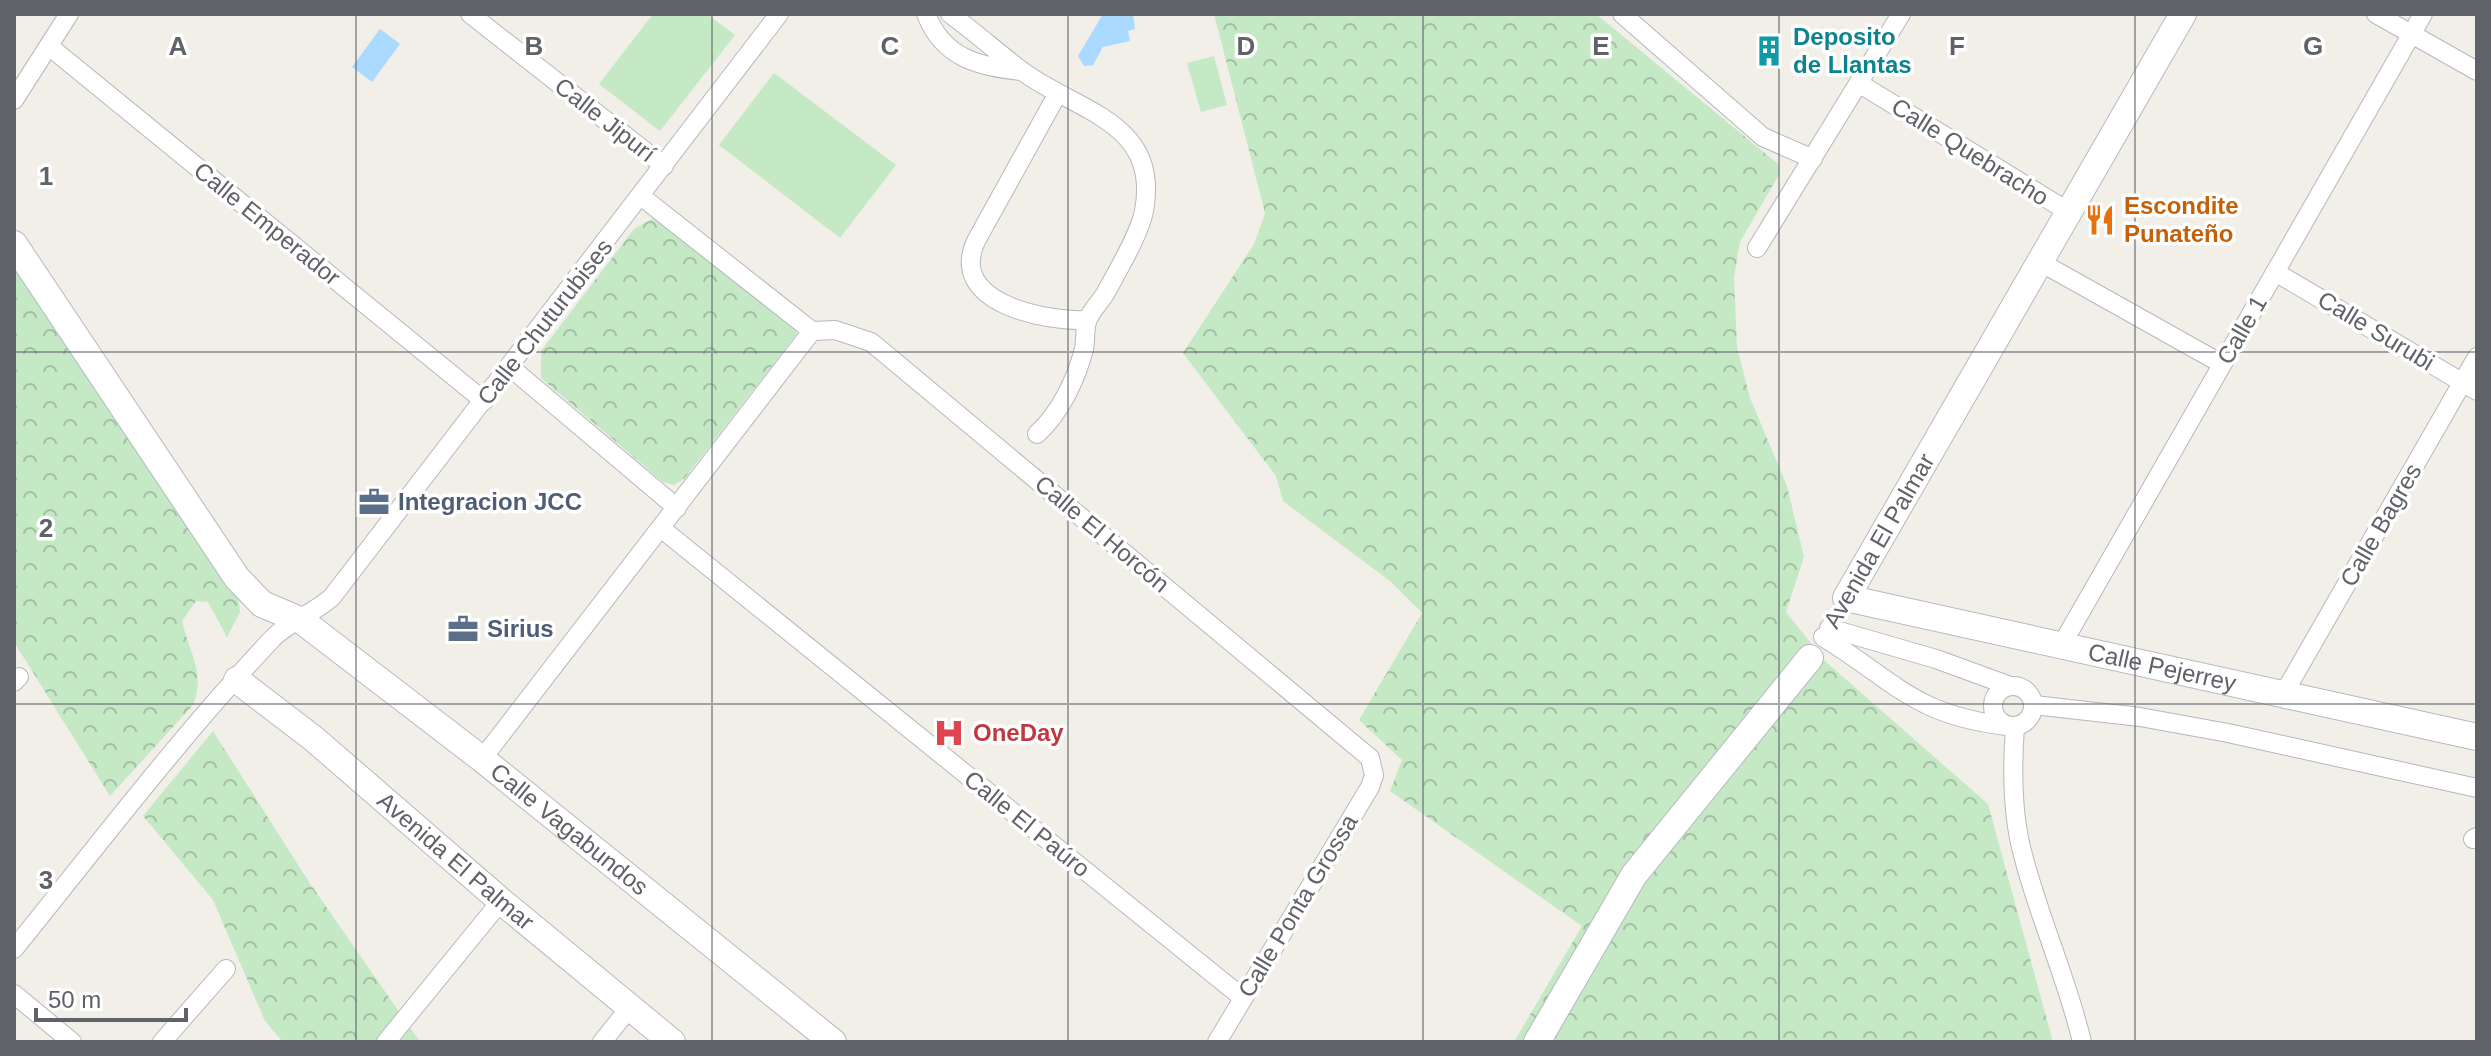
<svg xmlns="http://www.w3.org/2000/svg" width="2491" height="1056" font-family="Helvetica,sans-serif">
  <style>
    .grass { fill: #c5e8c5 }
    .forest { fill: url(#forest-crowns) }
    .water { fill: #aadaff }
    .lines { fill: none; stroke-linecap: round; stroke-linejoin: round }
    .street-casing { stroke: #b5b8bc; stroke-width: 20 }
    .secondary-casing { stroke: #b6babf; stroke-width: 28 }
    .street { stroke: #fff; stroke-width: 18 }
    .secondary { stroke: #fff; stroke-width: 26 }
    .grid { fill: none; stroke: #5f6368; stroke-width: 2; stroke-opacity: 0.55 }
    .labels { text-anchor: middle; stroke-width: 7; stroke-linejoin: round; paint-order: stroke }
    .culture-label { font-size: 24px; font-weight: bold; fill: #0d838f; stroke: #fff; text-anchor: start }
    .street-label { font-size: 24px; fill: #5f6368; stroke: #fff }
    .food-label { font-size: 24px; font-weight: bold; fill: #c56008; stroke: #fff; text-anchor: start }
    .service-label { font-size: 24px; font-weight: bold; fill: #4e5e75; stroke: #fff; text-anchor: start }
    .health-label { font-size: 24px; font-weight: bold; fill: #be3a42; stroke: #fff; text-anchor: start }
    .grid-label { font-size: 26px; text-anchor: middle; font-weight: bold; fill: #5f6368; stroke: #fff; stroke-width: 7; stroke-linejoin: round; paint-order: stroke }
  </style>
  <defs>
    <pattern id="forest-crowns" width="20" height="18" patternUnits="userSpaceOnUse" patternTransform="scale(2)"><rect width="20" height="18" fill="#c5e8c5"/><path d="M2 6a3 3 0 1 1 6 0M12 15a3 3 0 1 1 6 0" fill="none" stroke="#a3c0a4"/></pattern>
  </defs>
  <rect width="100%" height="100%" fill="#f1efe8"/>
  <g class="grass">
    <path d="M653,14H707L735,35L660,131L599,84Z"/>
    <path d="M1214,56L1227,105L1201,112L1187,63Z"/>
    <path d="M774,73L896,165L840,238L719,145Z"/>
  </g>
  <g class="forest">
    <path d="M1214,14H1596L1778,164L1780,173L1740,242L1734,277L1737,347L1750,398L1787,486L1804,557L1786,612L1826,662L1988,804L2053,1042H1514L1582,926L1390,791L1402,760L1359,720L1422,613L1390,581L1283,501L1276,476L1183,353L1254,244L1265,213Z"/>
    <path d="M657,216L797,326L796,335L684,479L674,485L663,482L541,378V351L634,229Z"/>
    <path d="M14,263L237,586L240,612L227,637L208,602L196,601L182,621C189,653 206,672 193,705L110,796L14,642Z"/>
    <path d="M213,731L307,879L420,1042H283L265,1021L213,900L143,816Z"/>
  </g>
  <g class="water">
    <path d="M1103,14H1133L1135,29L1128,31L1130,41L1103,47L1093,65L1084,66L1078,56Z"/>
    <path d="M380,29L400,44L372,82L352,67Z"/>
  </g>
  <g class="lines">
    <g class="street-casing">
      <g id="street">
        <path d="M470,14L664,166"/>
        <path d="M926,14C943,58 979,67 1022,71"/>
        <path d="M950,14C975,32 998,53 1022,71C1075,111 1161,121 1144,211C1140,233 1117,272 1105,294C1100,302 1092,310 1088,319C1084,328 1086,340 1084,349C1076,380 1060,413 1037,434"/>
        <path d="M1622,14L1763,137L1813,159"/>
        <path d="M2376,14L2477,71"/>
        <path d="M50,47L484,401"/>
        <path d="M1860,84L2069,212"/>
        <path d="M1058,93L976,241C947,303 1046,322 1087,320"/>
        <path d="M14,100L69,14"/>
        <path d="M642,197L812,331"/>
        <path d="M1757,248L1901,14"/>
        <path d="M2040,262L2222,364"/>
        <path d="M2275,272L2477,391"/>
        <path d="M812,331L835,330L871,342L1370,758L1374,775L1370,787L1217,1042"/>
        <path d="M511,368L677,508"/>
        <path d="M662,529L1243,998"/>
        <path d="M1829,628L1936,659L2010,686"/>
        <path d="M1823,637C1896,682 1914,715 2007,726"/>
        <path d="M2061,646L2423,14"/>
        <path d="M14,682L19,677"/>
        <circle cx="2013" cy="706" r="20"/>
        <path d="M2284,693L2477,357"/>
        <path d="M2034,705L2140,717L2228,733L2477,788"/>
        <path d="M2015,727C2012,767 2012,815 2023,855C2039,918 2067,978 2082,1042"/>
        <path d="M482,759L812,331"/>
        <path d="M2473,839L2477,837"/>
        <path d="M14,949C98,845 180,737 272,639C288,622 313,614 332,597L779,14"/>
        <path d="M14,994L72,1042"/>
        <path d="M162,1042L226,969"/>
        <path d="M386,1042L501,901"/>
        <path d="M602,1042L631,1006"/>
      </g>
    </g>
    <g class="secondary-casing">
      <g id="secondary">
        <path id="s1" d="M2183,14L1846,598L2477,737"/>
        <path id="s2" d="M14,244L237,578L262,604L302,621L482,759L833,1042"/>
        <path id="s3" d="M237,680L314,739L501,901L672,1042"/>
        <path d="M1537,1042L1634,875L1810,658"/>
      </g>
    </g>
    <use href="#street" class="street"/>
    <use href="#secondary" class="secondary"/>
  </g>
  <path class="grid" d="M356,14V1042M712,14V1042M1068,14V1042M1423,14V1042M1779,14V1042M2135,14V1042M14,352H2477M14,704H2477"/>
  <defs>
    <g id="building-bare" transform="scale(2.4)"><path d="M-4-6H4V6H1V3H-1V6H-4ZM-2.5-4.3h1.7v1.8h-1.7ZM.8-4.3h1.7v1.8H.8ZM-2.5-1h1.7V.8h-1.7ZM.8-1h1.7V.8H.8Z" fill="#0f9aa8" stroke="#fff" stroke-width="2.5" paint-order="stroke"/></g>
    <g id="restaurant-bare" transform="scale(2.4)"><path d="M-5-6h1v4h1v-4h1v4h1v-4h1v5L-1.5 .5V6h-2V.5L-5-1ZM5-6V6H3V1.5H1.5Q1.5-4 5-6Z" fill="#e8710a" stroke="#fff" stroke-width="2.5" paint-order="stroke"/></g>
    <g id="office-bare" transform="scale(2.4)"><path d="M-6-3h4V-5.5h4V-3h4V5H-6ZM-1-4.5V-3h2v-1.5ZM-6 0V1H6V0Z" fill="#5c6f8a" stroke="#fff" stroke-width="2.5" paint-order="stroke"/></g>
    <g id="hospital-bare" transform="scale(2.4)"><path d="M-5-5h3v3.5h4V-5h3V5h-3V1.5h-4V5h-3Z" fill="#e0444e" stroke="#fff" stroke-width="2.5" paint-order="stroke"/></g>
  </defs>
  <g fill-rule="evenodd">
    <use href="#building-bare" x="1769" y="51"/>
    <use href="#restaurant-bare" x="2100" y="220"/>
    <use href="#office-bare" x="374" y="502"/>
    <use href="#office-bare" x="463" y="629"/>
    <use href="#hospital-bare" x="949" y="733"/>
  </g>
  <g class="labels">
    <g class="culture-label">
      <text x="1793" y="45">Deposito<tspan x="1793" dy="28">de Llantas</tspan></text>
    </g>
    <g class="street-label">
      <text transform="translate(605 120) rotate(38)" y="8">Calle Jipurí</text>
      <text transform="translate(1970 152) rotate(32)" y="8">Calle Quebracho</text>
      <text transform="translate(267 224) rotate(39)" y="8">Calle Emperador</text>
      <text transform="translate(545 322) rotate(-52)" y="8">Calle Chuturubises</text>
      <text transform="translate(2242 330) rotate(-60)" y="8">Calle 1</text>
      <text transform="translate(2376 331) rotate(31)" y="8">Calle Surubi</text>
      <text transform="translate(2381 525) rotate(-60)" y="8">Calle Bagres</text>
      <text transform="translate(1102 534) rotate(40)" y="8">Calle El Horcón</text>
      <text transform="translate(1879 541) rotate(-60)" y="8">Avenida El Palmar</text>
      <text dy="8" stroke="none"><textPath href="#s1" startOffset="998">Calle Pejerrey</textPath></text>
      <text transform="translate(1027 824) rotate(39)" y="8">Calle El Paúro</text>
      <text dy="8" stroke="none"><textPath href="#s2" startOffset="820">Calle Vagabundos</textPath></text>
      <text dy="8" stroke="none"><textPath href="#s3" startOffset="284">Avenida El Palmar</textPath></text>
      <text transform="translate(1298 906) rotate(-59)" y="8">Calle Ponta Grossa</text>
    </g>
    <g class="food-label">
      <text x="2124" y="214">Escondite<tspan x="2124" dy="28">Punateño</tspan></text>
    </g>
    <g class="service-label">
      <text x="398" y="510">Integracion JCC</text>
      <text x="487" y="637">Sirius</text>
    </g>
    <g class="health-label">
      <text x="973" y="741">OneDay</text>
    </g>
  </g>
  <g class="grid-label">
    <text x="178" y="55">A</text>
    <text x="534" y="55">B</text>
    <text x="890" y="55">C</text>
    <text x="1246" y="55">D</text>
    <text x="1601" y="55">E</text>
    <text x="1957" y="55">F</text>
    <text x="2313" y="55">G</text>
    <text x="46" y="185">1</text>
    <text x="46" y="537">2</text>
    <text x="46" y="889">3</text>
  </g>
  <rect width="2491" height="1056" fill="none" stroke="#5f6368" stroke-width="32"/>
  <path d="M36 1008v12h150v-12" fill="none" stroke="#5f6368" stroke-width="4"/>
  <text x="48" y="1008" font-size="24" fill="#5f6368" stroke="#ffffff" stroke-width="6" paint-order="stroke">50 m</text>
</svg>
